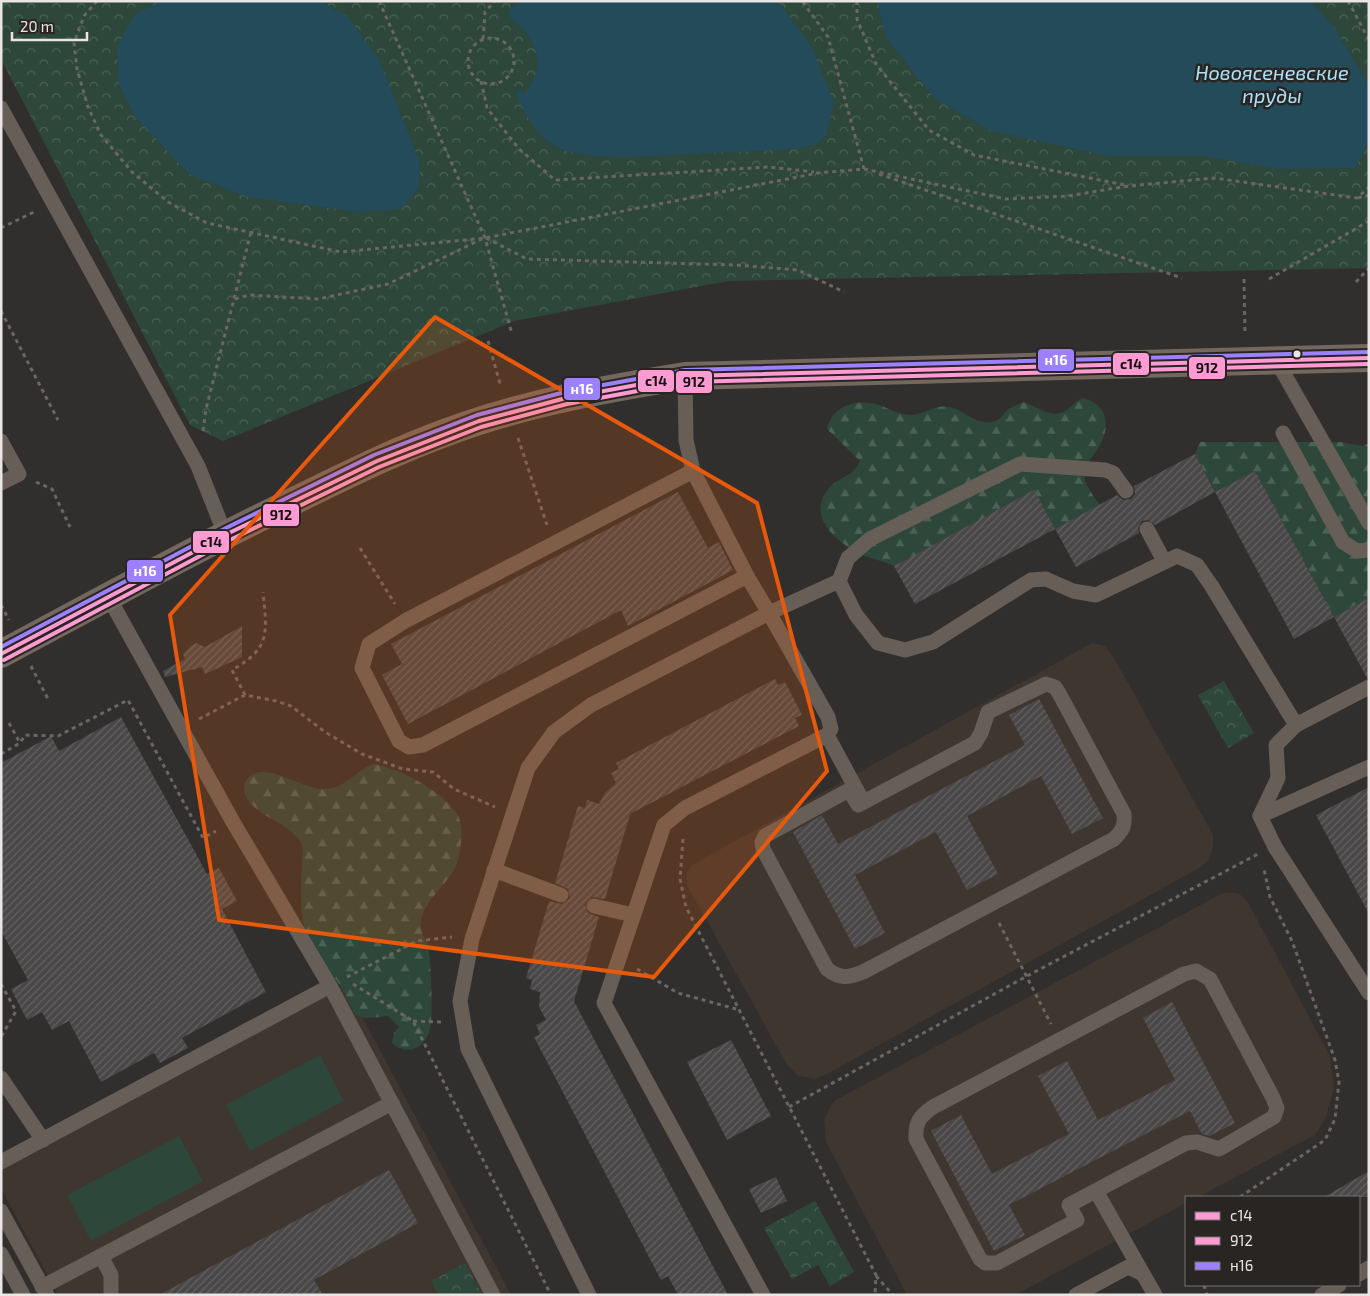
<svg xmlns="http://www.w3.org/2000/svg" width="1370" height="1296" font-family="'Exo 2',sans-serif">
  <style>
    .built { fill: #3f3630 }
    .green { fill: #2d473a }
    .forest { fill: url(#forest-firs) }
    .park { fill: url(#park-crowns) }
    .water { fill: #234b5a }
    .building { fill: url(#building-hatch) }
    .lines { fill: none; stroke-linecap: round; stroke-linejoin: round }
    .path { stroke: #6c6561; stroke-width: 3; stroke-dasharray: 4 4; stroke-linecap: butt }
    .service { stroke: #675e57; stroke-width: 15 }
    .secondary { stroke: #73675e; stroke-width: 28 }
    .bus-1-casing { stroke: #282522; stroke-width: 8 }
    .bus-2-casing { stroke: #282522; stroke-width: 8 }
    .bus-3-casing { stroke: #282522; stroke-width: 8 }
    .bus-1 { stroke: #ff9ad2; stroke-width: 4 }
    .bus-2 { stroke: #ff9ad2; stroke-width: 4 }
    .bus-3 { stroke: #9d80ff; stroke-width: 4 }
    .marked { fill: #e8590c; fill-opacity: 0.2; stroke: #e8590c; stroke-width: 4; stroke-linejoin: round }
    .bus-dot { fill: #e9e6e5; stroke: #282522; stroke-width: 2 }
    .labels { text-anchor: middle; stroke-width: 5; stroke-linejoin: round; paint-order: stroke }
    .water-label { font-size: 20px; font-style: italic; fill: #a8e3fc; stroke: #282522 }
    .line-badge { stroke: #282522; stroke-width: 2 }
    .badge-label { font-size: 14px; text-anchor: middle; font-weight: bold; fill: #fff }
    .pale-badge-label { font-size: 14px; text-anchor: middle; font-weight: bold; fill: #111 }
  </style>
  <defs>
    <pattern id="forest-firs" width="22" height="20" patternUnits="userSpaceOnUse" patternTransform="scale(1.25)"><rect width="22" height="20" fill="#2d473a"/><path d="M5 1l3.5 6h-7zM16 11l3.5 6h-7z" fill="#4b6256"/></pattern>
    <pattern id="park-crowns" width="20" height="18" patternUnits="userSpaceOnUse" patternTransform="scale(1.25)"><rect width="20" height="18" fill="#2d473a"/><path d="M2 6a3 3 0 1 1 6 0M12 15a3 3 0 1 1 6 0" fill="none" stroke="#4b6256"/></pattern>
    <pattern id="building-hatch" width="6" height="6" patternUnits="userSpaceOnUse" patternTransform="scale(1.25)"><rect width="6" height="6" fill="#494747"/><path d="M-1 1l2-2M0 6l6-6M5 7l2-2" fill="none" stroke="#636261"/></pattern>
  </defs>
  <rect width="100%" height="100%" fill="#312f2d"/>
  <g class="built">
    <path d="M1092,643L1105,646L1114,658L1213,835V849L1208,860L1199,868L825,1075L814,1079L797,1075L786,1063L688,887L686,876L690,866Z"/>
    <path d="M1225,892L1240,894L1249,904L1330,1056L1334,1088L1326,1117L1315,1135L1198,1197H1186V1203L1015,1295H907L826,1142L824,1119L834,1101Z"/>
    <path d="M345,985L511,1295H58L1,1188V1168Z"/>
  </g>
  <g class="green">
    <path d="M320,1055L344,1101L250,1151L226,1105Z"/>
    <path d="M179,1136L203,1181L91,1241L67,1195Z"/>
  </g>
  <g class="forest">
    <path d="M1083,398C1110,405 1111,429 1097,450C1093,457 1083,465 1084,474C1084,485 1094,496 1100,505L1055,529L1034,491L894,566C882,560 866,558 855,551C832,538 807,514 829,488C839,477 853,477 860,461L827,429C832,405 858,398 879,405C890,409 900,415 912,415C925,414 937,404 949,407C965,410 975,425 992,422C1001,421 1003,413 1010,408C1014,406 1019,404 1024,402C1035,406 1051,418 1063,412C1070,409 1075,401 1083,398Z"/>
    <path d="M1200,442H1341L1364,446L1369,443V598L1334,617L1255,471L1215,492L1195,454Z"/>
    <path d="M373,764C400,768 442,791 457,814C465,826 461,853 456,866C447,885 425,899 421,921C419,930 425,938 428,946C431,961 434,1020 429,1033C426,1040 420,1047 413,1049C406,1051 397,1048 392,1043L394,1033L399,1027L388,1016C345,1022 359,1013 339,984C332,974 321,965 315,954C296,924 301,882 303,849C295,821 258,821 246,796C243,790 243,783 248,778C267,759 303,792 327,789C346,787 356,771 373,764Z"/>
  </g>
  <g class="park">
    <path d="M1,1H1369V268L728,281L514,321L223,441L190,425L1,59Z"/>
    <path d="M1224,681L1254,733L1228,748L1198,695Z"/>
    <path d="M815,1201L854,1272L830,1286L818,1265L792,1279L764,1228Z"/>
    <path d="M465,1263L482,1295H439L431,1281Z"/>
  </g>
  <g class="water">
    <path d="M162,1H320L348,17L379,59L420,163L419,187L402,209L359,212L248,197L190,175L136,118L119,85L117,47L135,14Z"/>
    <path d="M523,1H778L811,46L834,102L826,136L817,144L798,149C761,151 724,153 687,154C654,156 583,163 555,146C537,136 521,110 516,91L520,90L523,95C550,64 537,39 508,16L511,8Z"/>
    <path d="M879,1H1311L1334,27L1368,84L1369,141L1355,168L1277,169L1204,156H1109L991,131L935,99L887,39L878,7Z"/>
  </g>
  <g class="building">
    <path d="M1195,454L1215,492L1155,525L1148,520L1142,521L1138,528L1139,533L1076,567L1055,529L1117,495L1123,500L1131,499L1135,494L1134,486Z"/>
    <path d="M1255,471L1334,617L1294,639L1215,492Z"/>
    <path d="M1034,490L1055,529L915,604L894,566Z"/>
    <path d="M678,492L708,548L719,542L733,570L628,626L621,610L408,724L382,675L402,664L391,644Z"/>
    <path d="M1369,598V678H1367L1334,617Z"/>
    <path d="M242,626V657L205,674L202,667L165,677L163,671L185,659L183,654L190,647L196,643L205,647Z"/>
    <path d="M775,679L778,685L785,682L802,715L795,718L799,726L630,814L605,899L592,897L585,904L588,913L599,917L574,1001L728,1295H678L668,1276L661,1280L534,1037L540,1034L536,1025L546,1020L539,1007L540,992L530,989L532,980L526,978L549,901L562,904L570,898L568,889L555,883L578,806L585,808L587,800L599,804L605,793L616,783L611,773L619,769L616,763Z"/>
    <path d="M1039,699L1103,818L1072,834L1041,776L967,816L998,874L967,890L936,832L855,875L885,933L855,949L793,832L822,815L838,844L1025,745L1009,715Z"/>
    <path d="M121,717L207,874L219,868L237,901L222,909L266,992L182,1038L188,1048L160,1063L154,1053L101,1082L69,1021L52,1030L42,1012L27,1020L11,989L28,980L1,931V763L51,736L59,751Z"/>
    <path d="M1369,787V914L1316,815Z"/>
    <path d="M1172,1002L1235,1123L1209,1136L1202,1134L1190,1111L1009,1205L1025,1235L994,1251L931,1131L961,1115L992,1174L1069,1134L1038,1076L1067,1061L1098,1120L1175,1080L1143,1018Z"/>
    <path d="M731,1040L771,1116L727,1140L687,1062Z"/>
    <path d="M389,1170L418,1223L314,1280L323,1295H159Z"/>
    <path d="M1369,1171V1197H1324Z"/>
    <path d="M776,1177L787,1201L761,1213L749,1189Z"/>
  </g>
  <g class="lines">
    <g class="path">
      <path d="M97,1L84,16L74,43L77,69L88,107L101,135L132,172L168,202L207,223L341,252L485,238L818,173L864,169L828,37L802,1"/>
      <path d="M379,1L485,238L512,334"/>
      <path d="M857,1V19L876,64L929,130L974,155L1125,185"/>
      <path d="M1348,1L1369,40"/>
      <circle cx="491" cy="61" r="23"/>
      <path d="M483,39L485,12L495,1"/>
      <path d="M481,81L487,108L519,149L555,180L769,167L814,172"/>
      <path d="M864,169L1006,199L1068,196L1128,186L1214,178L1357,198L1369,187"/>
      <path d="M879,174L1182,278"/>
      <path d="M1358,198L1369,195"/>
      <path d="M1,228L36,211"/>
      <path d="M486,238L527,259L736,265L798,270L844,292"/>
      <path d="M1244,279L1245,335"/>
      <path d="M1269,279L1369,221"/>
      <path d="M1356,282L1369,268"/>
      <path d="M235,299L249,295L318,299L388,284L482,239"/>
      <path d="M1,311L58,420"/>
      <path d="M488,341L501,387"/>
      <path d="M203,431L206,409L251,232"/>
      <path d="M518,438L547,525"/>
      <path d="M36,482L52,489L70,527"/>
      <path d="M360,548L395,604"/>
      <path d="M1,605L9,620"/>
      <path d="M31,666L48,699"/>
      <path d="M245,695L232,670C271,648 267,633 263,592"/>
      <path d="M199,719L245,695L276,701L291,706L325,732L362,754L403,769L433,772L454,789L495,807"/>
      <path d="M9,723L20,743"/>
      <path d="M1,754L20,743L25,735L58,736L128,700L203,838L216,831"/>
      <path d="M683,839L680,879L686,907L876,1275L875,1295"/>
      <path d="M999,923L1051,1024"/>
      <path d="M637,969L678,993L736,1009"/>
      <path d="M347,977L417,941L452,937"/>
      <path d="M1,984L16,1011L1,1037"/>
      <path d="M353,984L413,1021L551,1295"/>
      <path d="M413,1021L443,1022"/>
      <path d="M789,1107L1027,976L1258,854"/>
      <path d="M1240,1197L1325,1140L1335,1119L1339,1082L1335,1060L1292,941L1270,897L1264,869"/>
      <path d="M876,1276L893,1295"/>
      <path d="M1204,1285L1207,1295"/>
    </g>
    <g class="service">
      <path d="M1,108L198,466L225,534"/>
      <path d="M1276,360L1369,523"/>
      <path d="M685,376L686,440L693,471L747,576L769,613L839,581L856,615L878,643L905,650L933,642L1031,580L1046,579L1073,591L1096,595L1177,556L1197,565L1211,585L1296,725L1369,687"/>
      <path d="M1283,433L1343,542L1357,551L1369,550"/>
      <path d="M1,441L19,474L1,483"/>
      <path d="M693,471L405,621L369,644L362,668L399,741L409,747L423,745L747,576"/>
      <path d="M1147,529L1164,561"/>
      <path d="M839,581L848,558L870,539L1020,464L1105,470L1113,473L1126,491"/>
      <path d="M1046,684L1055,687L1060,695L1124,814C1125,826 1123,830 1114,839L863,972C848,978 840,979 827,969L763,849L762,842L765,836L849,790L858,805L975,743L981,733L988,712Z"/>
      <path d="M827,735L860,796"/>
      <path d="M1369,767L1260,816L1275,847L1369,993"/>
      <path d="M1260,816L1278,778L1276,745L1296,725"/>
      <path d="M494,870L561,895"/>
      <path d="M594,906L633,915"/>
      <path d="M1196,971L1210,979L1273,1098L1277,1108L1274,1117L1219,1149L1197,1142L1186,1143L1069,1205L1077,1220L997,1263H985L980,1259L916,1139C915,1122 920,1116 933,1107L1184,974Z"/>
      <path d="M330,986L493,1295"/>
      <path d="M1,1078L43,1140"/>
      <path d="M1,1162L330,986L233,822L108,596"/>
      <path d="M1096,1191L1143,1274"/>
      <path d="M1,1211L47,1295"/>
      <path d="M1,1254L23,1295"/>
      <path d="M1359,1274L1369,1268"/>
      <path d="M42,1287L101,1256"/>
      <path d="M111,1295V1275L101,1256L392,1103"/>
      <path d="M589,1295L468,1049L460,1001L472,939L528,768L554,732L591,705L769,613L828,717L831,729L827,735L685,808L664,825L604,1003L763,1295"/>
      <path d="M1076,1295L1128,1267L1143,1274L1155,1295"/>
      <path d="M1322,1295L1339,1285"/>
    </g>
    <path class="secondary" d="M1,654C102,600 202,545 306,495C353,472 400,449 450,431C526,403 605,389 685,376L1369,358"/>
    <g class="bus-1-casing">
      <path id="bus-1" d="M1,654L229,533L377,461L479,421L566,398L685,376L1369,358"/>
    </g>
    <g class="bus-2-casing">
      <path id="bus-2" d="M4,660L232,539L379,467L481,427L567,404L686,382L1369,364"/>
    </g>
    <g class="bus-3-casing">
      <path id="bus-3" d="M1,647L226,528L374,455L477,415L565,392L685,370L1369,352"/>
    </g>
    <use href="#bus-1" class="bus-1"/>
    <use href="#bus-2" class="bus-2"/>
    <use href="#bus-3" class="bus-3"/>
  </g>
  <path class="marked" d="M435,317L757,503L827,771L654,977L219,920L170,615Z"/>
  <circle class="bus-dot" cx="1297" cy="354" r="4.5"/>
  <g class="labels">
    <g class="water-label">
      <text x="1272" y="80">Новоясеневские<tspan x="1272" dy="23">пруды</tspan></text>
    </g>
  </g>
  <g class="line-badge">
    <rect x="1037" y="348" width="38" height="24" rx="5" fill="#9d80ff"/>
    <rect x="1112" y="352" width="38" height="24" rx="5" fill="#ff9ad2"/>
    <rect x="1188" y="356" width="38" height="24" rx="5" fill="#ff9ad2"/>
    <rect x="637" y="369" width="38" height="24" rx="5" fill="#ff9ad2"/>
    <rect x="675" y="370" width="38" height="24" rx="5" fill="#ff9ad2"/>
    <rect x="563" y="377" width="38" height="24" rx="5" fill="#9d80ff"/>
    <rect x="262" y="503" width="38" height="24" rx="5" fill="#ff9ad2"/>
    <rect x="192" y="530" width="38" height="24" rx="5" fill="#ff9ad2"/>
    <rect x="126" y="559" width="38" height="24" rx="5" fill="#9d80ff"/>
  </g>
  <g class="badge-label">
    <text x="1056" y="365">н16</text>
    <text x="582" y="394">н16</text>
    <text x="145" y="576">н16</text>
  </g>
  <g class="pale-badge-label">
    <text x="1131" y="369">с14</text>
    <text x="1207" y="373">912</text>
    <text x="656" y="386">с14</text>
    <text x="694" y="387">912</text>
    <text x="281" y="520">912</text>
    <text x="211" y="547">с14</text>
  </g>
  <rect width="1370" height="1296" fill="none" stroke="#e9e6e5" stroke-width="5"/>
  <rect x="1185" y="1196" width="175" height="90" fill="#282522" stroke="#757270"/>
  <rect x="1195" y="1212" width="25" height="8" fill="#ff9ad2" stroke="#757270"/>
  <text x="1230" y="1221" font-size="15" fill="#e9e6e5">с14</text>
  <rect x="1195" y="1237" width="25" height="8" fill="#ff9ad2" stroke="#757270"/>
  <text x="1230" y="1246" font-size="15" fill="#e9e6e5">912</text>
  <rect x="1195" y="1262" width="25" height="8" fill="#9d80ff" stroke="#757270"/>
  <text x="1230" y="1271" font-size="15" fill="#e9e6e5">н16</text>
  <path d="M12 32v8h75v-8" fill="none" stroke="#e9e6e5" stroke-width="2.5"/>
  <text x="20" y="32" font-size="15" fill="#e9e6e5" stroke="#282522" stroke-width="4" paint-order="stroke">20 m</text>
</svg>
